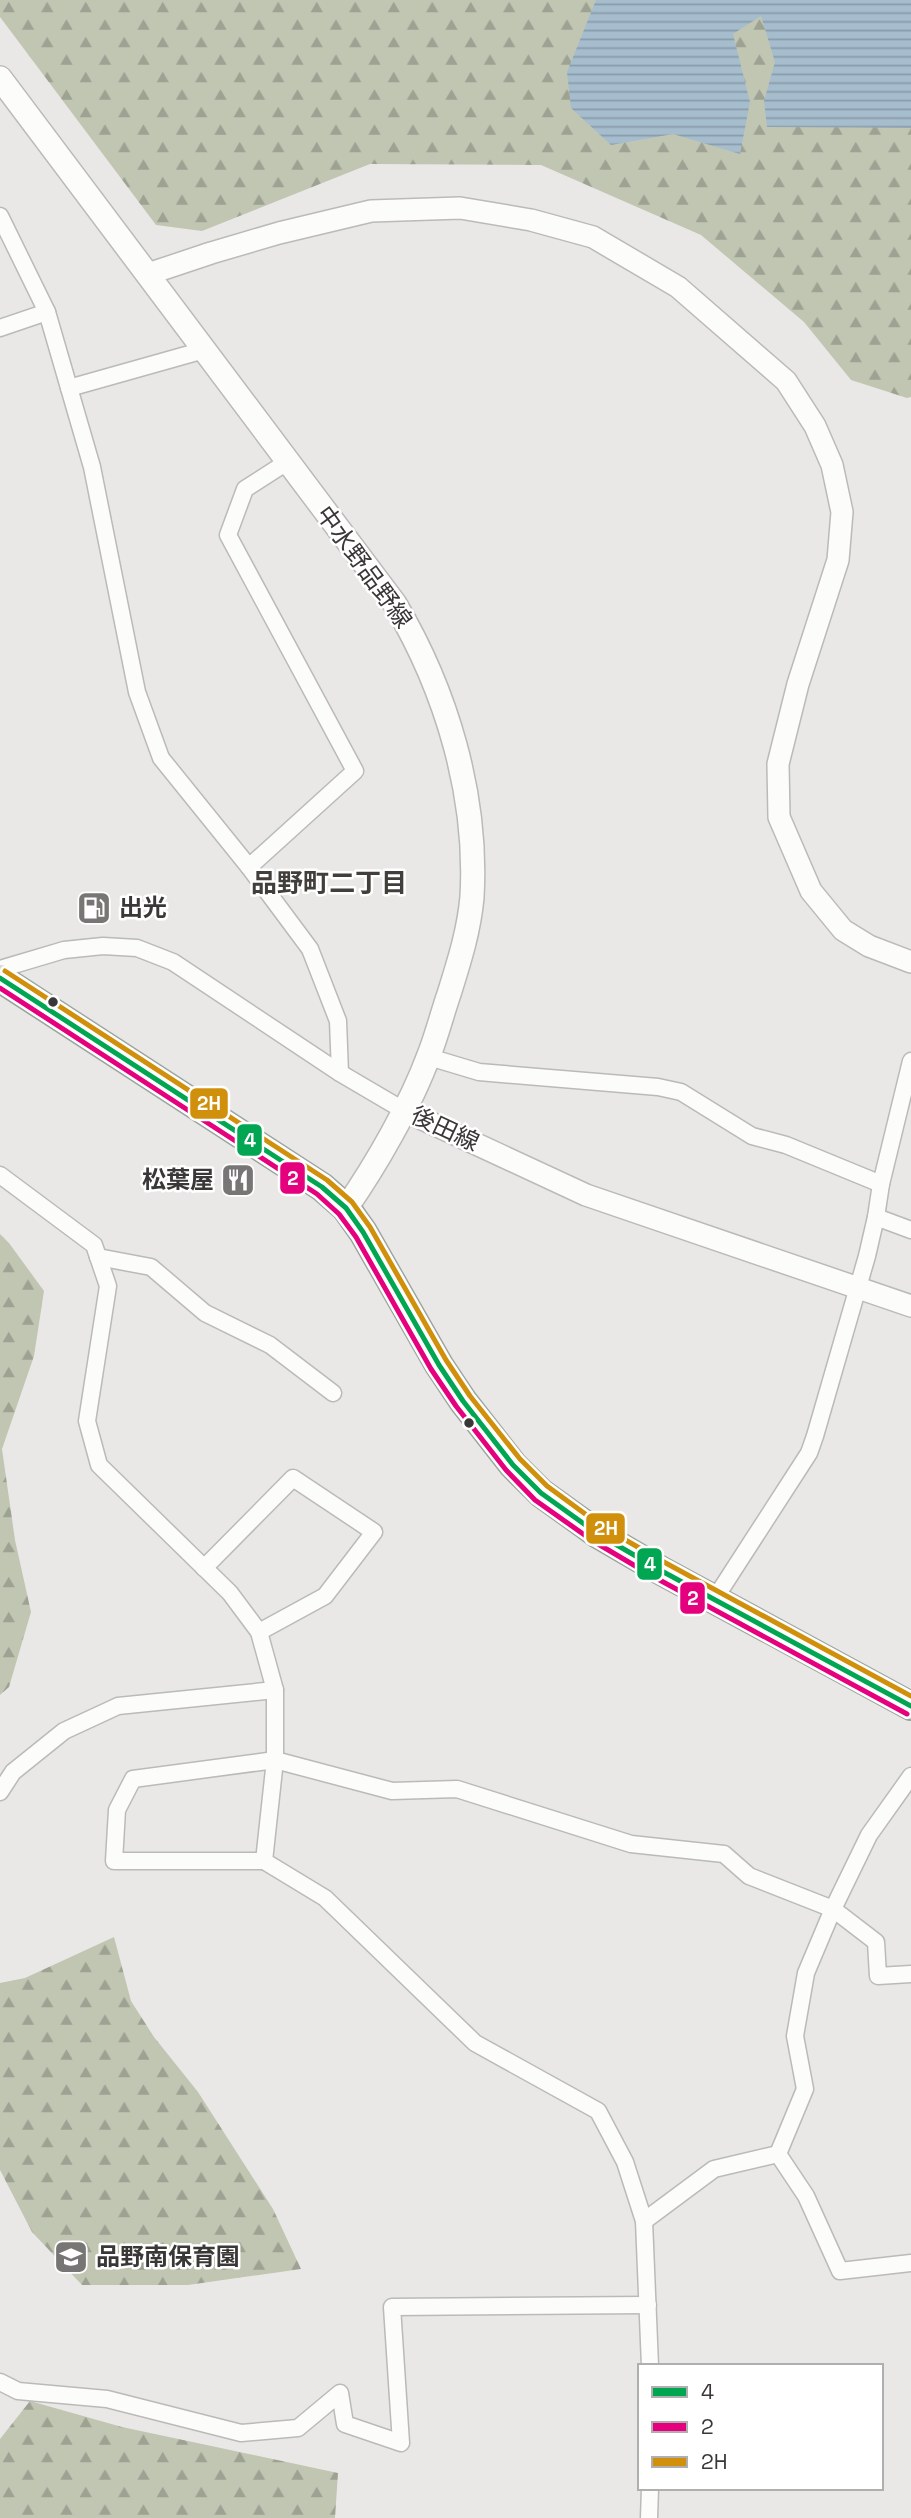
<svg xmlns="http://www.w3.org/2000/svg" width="911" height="2518" font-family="'Space Grotesk','Noto Sans JP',sans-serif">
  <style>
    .forest { fill: url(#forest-firs) }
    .water { fill: url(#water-rules) }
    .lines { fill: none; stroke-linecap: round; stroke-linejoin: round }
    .minor-casing { stroke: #bbbab8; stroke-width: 19 }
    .tertiary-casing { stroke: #bbbab8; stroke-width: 24 }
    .secondary-casing { stroke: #bbbab8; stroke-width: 26 }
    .trunk-casing { stroke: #9aa59e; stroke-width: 30 }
    .minor { stroke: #fcfcfb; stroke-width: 16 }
    .tertiary { stroke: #fcfcfb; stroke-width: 21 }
    .secondary { stroke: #fcfcfb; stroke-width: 23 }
    .trunk { stroke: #d4dcd7; stroke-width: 26 }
    .bus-1-casing { stroke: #fff; stroke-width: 10 }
    .bus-2-casing { stroke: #fff; stroke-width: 10 }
    .bus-3-casing { stroke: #fff; stroke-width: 10 }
    .bus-1 { stroke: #00a651; stroke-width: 5 }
    .bus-2 { stroke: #e5007d; stroke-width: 5 }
    .bus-3 { stroke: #d1900b; stroke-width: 5 }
    .bus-dot { fill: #3a3837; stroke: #fff; stroke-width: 2.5 }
    .labels { text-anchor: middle; stroke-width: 5; stroke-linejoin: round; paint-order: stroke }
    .street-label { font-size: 24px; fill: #3a3837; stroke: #fff }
    .poi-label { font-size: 24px; font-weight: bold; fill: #3a3837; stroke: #fff; text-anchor: start }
    .neighbourhood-label { font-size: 26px; font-weight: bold; fill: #423e3b; stroke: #fff }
    .line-badge { stroke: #fff; stroke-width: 2.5 }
    .badge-label { font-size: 19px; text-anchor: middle; font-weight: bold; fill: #fff }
  </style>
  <defs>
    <pattern id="forest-firs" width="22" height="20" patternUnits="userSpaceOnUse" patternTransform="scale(1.75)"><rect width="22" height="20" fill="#c0c6b2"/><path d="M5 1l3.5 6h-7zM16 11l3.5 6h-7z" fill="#9da292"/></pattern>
    <pattern id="water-rules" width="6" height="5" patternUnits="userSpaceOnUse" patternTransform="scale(1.75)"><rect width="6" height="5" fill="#a6bdce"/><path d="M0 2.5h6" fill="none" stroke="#889ba8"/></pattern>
  </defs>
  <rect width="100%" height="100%" fill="#eae8e6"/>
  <g class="forest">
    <path d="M0,0H911V397L907,398L851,380L804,322L701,235L541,165L370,164L202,231L156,225L0,17Z"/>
    <path d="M0,1234L9,1243L44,1291L34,1356L2,1449L15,1540L31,1612L9,1687L0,1695Z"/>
    <path d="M114,1937L131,2001L154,2037L198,2092L273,2209L301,2269L188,2285H82L32,2232L0,2170V1983L25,1978Z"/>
    <path d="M30,2401L122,2427L338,2473L335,2518H0V2439Z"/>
  </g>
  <path class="water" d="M596,0H911V128L767,127L764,101L775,62L761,16L733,34L750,102L740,154L673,134L611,145L571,108L567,72Z"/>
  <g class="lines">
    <g class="minor-casing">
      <g id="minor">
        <path d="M0,216L47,312L92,467L137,692L161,758L249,867L310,949L338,1021L340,1073"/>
        <path d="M0,328L47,312"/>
        <path d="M69,388L204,350"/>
        <path d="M249,867L355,771L228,535L245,489L287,462"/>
        <path d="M0,969L64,950L103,946L137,948L173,962L340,1073L403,1110"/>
        <path d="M429,1057L479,1072L658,1087L681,1092L752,1136L786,1145L881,1184"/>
        <path d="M0,1175L94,1245L108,1286L87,1421L99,1465L230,1593L259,1632L275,1690V1760L264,1861L325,1898L475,2043L598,2111L625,2162L644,2221L650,2366"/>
        <path d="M876,1217L911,1230"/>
        <path d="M98,1257L151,1267L205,1313L270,1345L333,1393"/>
        <path d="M204,1568L293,1478L374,1532L325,1596L259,1632"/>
        <path d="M714,1600L809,1453L815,1436L867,1256L876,1217L881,1184L911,1061"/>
        <path d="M0,1792L13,1772L64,1731L118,1706L275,1690"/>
        <path d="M264,1861H114L117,1810L133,1779L275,1760L392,1791L457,1789L631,1844L724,1854L749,1876L833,1909L876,1942L878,1976L911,1974"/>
        <path d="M778,2154L805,2089L795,2036L806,1973L833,1909L869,1835L911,1776"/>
        <path d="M778,2154L806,2196L840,2271L911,2263"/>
        <path d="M644,2221L714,2169L778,2154"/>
        <path d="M0,2382L18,2391L107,2399L241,2433L298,2428L340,2393L345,2424L401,2443L392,2307L648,2305"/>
        <path d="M649,2518L650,2488"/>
      </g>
    </g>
    <g class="tertiary-casing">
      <g id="tertiary">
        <path d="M148,274L211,253L279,233L371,211L460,208L531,220L593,237L678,287L786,381L815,426L832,465L842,512L838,560L798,684L778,764L779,817L811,891L843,930L869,946L911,962"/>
        <path d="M403,1110L586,1195L911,1306"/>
      </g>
    </g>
    <g class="secondary-casing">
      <path id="secondary" d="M0,78L395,604C446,690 478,795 472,897C469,931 459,962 449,994C442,1014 437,1035 429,1055C411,1104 376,1165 346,1208"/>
    </g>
    <g class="trunk-casing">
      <path id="trunk" d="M0,978L322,1187L346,1208L363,1232L439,1365L463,1401L513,1465L541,1493L598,1534L658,1569L911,1706"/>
    </g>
    <use href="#minor" class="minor"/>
    <use href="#tertiary" class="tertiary"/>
    <use href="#secondary" class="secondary"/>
    <use href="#trunk" class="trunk"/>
    <g class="bus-1-casing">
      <path id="bus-1" d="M0,978L322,1187L346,1208L363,1232L439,1365L463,1401L513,1465L541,1493L598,1534L658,1569L911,1706"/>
    </g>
    <g class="bus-2-casing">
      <path id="bus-2" d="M0,988L317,1194L339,1214L356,1237L431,1369L456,1406L506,1470L535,1500L593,1541L654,1577L907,1714"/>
    </g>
    <g class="bus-3-casing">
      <path id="bus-3" d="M5,971L327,1180L352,1202L370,1227L446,1360L470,1396L520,1459L547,1486L603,1527L662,1561L911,1696"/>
    </g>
    <use href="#bus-1" class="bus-1"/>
    <use href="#bus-2" class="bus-2"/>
    <use href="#bus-3" class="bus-3"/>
  </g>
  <defs>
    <g id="fuel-square" transform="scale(1.75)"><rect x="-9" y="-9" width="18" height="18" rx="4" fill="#787674" stroke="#fff"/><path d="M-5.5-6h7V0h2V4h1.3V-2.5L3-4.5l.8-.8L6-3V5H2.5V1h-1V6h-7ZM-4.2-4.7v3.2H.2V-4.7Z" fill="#fff"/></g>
    <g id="restaurant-square" transform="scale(1.75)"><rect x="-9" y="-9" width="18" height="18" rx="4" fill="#787674" stroke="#fff"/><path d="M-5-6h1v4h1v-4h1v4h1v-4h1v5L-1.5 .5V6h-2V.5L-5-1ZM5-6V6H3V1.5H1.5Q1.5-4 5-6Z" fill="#fff"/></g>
    <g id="school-square" transform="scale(1.75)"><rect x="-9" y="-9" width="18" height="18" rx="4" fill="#787674" stroke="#fff"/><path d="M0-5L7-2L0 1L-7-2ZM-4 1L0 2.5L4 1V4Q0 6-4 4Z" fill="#fff"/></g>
  </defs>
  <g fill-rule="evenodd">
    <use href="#fuel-square" x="94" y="908"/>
    <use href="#restaurant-square" x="238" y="1180"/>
    <use href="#school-square" x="71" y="2257"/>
  </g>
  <g class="bus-dot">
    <circle cx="53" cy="1002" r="6"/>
    <circle cx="469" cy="1423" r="6"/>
  </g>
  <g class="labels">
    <g class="street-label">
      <text transform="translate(364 567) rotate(54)" y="8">中水野品野線</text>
      <text transform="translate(445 1129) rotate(25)" y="8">後田線</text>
    </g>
    <g class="poi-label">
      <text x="119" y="916">出光</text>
      <text x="214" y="1188" text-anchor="end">松葉屋</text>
      <text x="96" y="2265">品野南保育園</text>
    </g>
    <g class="neighbourhood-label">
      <text x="329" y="892">品野町二丁目</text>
    </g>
  </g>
  <g class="line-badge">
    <rect x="189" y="1087" width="40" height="33" rx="7" fill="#d1900b"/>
    <rect x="236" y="1123" width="27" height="34" rx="7" fill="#00a651"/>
    <rect x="279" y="1161" width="27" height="34" rx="7" fill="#e5007d"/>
    <rect x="585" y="1512" width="41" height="33" rx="7" fill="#d1900b"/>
    <rect x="636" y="1547" width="27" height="34" rx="7" fill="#00a651"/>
    <rect x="679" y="1581" width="27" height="34" rx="7" fill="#e5007d"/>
  </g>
  <g class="badge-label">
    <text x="209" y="1110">2H</text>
    <text x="250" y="1147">4</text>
    <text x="293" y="1185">2</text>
    <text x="606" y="1535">2H</text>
    <text x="650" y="1571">4</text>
    <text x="693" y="1605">2</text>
  </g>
  <rect x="638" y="2364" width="245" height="126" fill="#ffffff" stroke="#b0afaf" stroke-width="2"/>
  <rect x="652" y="2387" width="35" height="10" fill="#00a651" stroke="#b0afaf" stroke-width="2"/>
  <text x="701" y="2399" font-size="21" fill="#3a3837">4</text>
  <rect x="652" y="2422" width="35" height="10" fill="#e5007d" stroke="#b0afaf" stroke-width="2"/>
  <text x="701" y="2434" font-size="21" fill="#3a3837">2</text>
  <rect x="652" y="2457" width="35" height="10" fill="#d1900b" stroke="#b0afaf" stroke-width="2"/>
  <text x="701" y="2469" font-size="21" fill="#3a3837">2H</text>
</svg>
